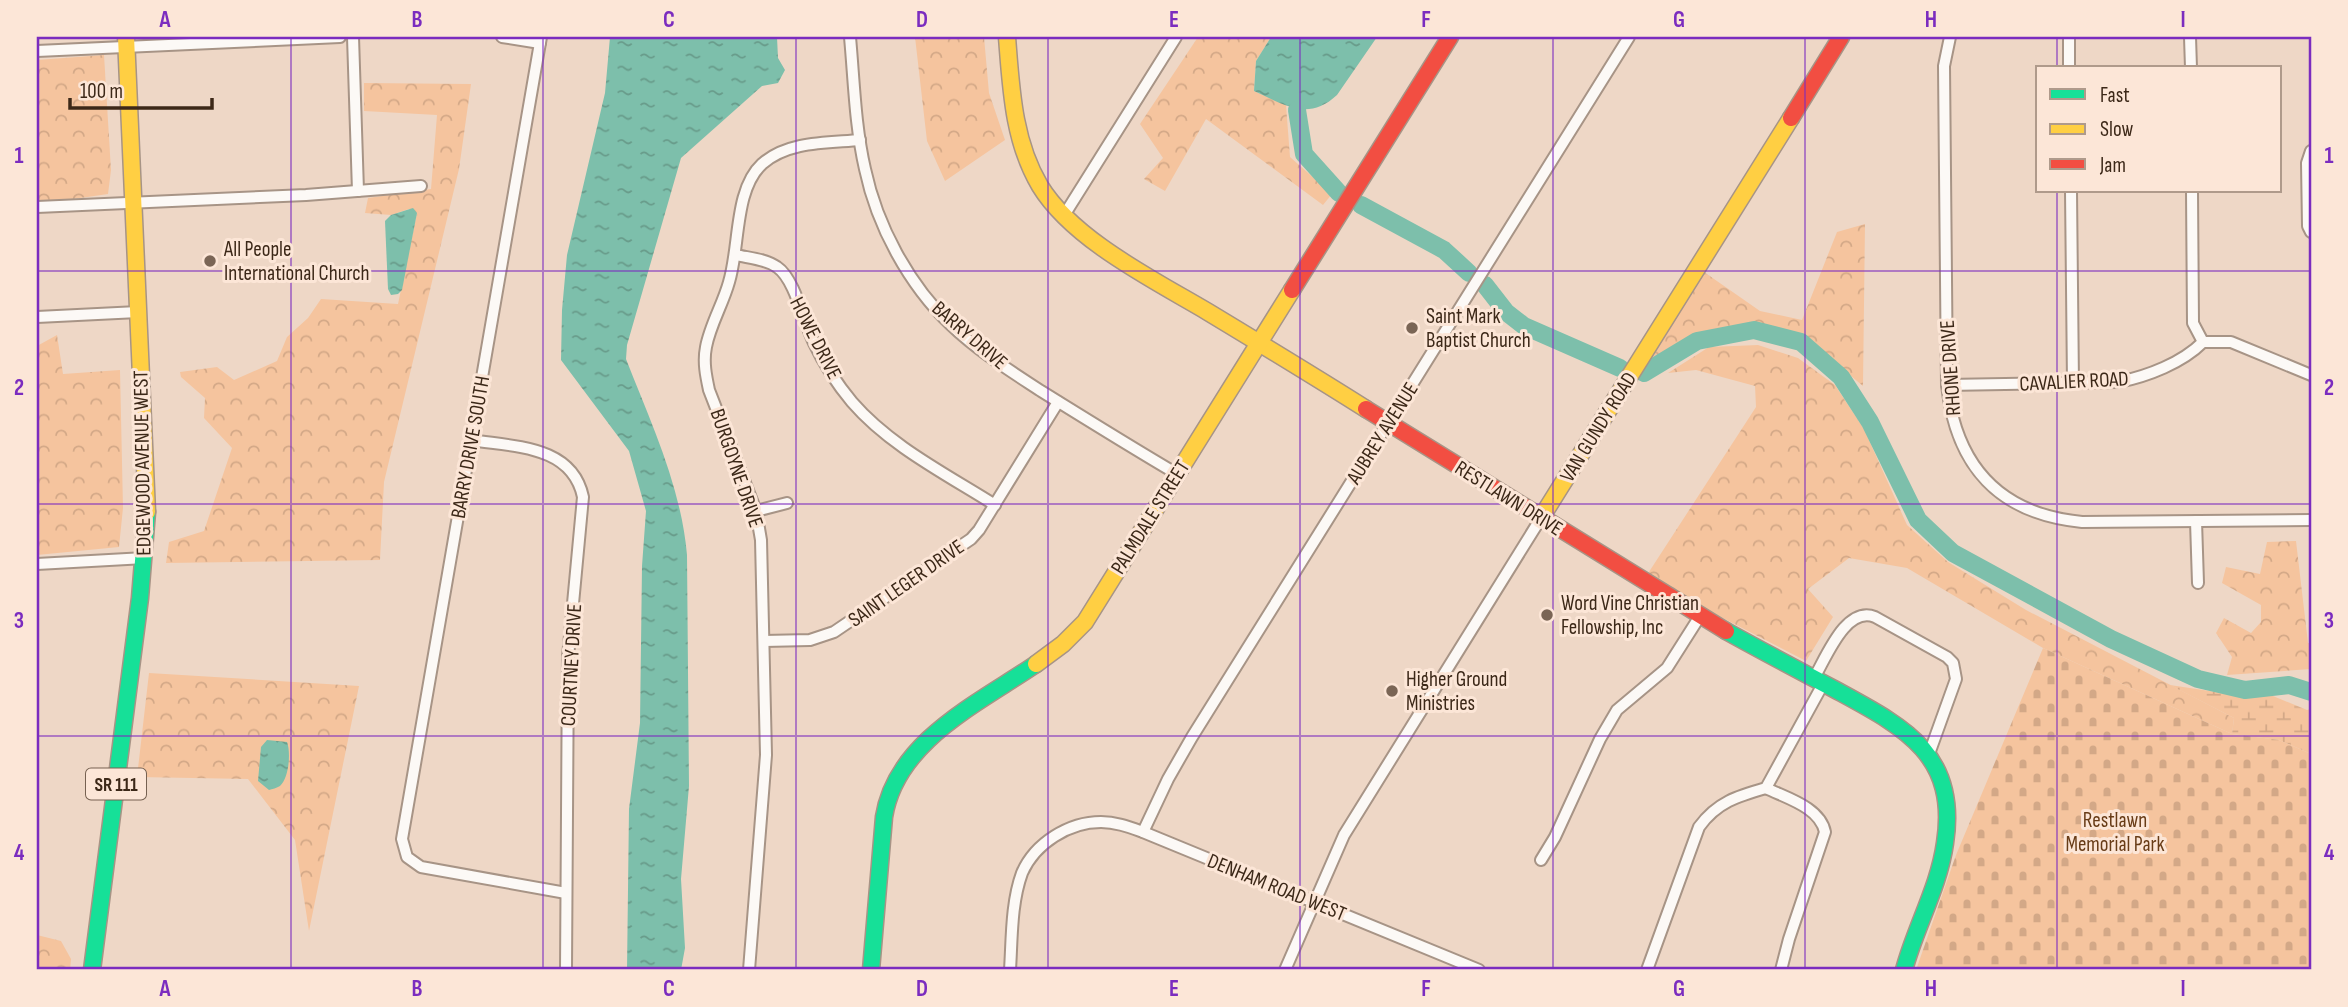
<svg xmlns="http://www.w3.org/2000/svg" width="2348" height="1007" font-family="'Sofia Sans Condensed',sans-serif">
  <style>
    .forest { fill: url(#forest-crowns) }
    .wetland { fill: url(#wetland-marsh) }
    .cemetery { fill: url(#cemetery-stones) }
    .water { fill: url(#water-ripples) }
    .lines { fill: none; stroke-linecap: round; stroke-linejoin: round }
    .river { stroke: #7dbfab; stroke-width: 18 }
    .street-casing { stroke: #a79486; stroke-width: 14 }
    .fast-casing { stroke: #a79486; stroke-width: 19 }
    .slow-casing { stroke: #a79486; stroke-width: 19 }
    .jam-casing { stroke: #a79486; stroke-width: 19 }
    .street { stroke: #fcf9f6; stroke-width: 10 }
    .fast { stroke: #16e098; stroke-width: 16 }
    .slow { stroke: #ffcf43; stroke-width: 16 }
    .jam { stroke: #f24e42; stroke-width: 16 }
    .grid { fill: none; stroke: #7b2cbf; stroke-width: 2; stroke-opacity: 0.55 }
    .poi-dot { fill: #7a6555; stroke: #fce6d7; stroke-width: 2.5 }
    .labels { text-anchor: middle; stroke-width: 6; stroke-linejoin: round; paint-order: stroke }
    .shield { fill: #fce6d7; stroke: #766151; stroke-width: 2 }
    .shield-label { font-size: 19px; font-weight: bold; fill: #3c2818 }
    .poi-label { font-size: 21px; fill: #3c2818; stroke: #fce6d7; text-anchor: start }
    .street-label { font-size: 21px; fill: #3c2818; stroke: #fce6d7 }
    .park-label { font-size: 21px; fill: #683c17; stroke: #fce6d7 }
    .neatline { fill: none; stroke: #7b2cbf; stroke-width: 2.5 }
    .grid-label { font-size: 23px; text-anchor: middle; font-weight: bold; fill: #7b2cbf }
  </style>
  <defs>
    <pattern id="forest-crowns" width="20" height="18" patternUnits="userSpaceOnUse" patternTransform="scale(1.75)"><rect width="20" height="18" fill="#f5c49e"/><path d="M2 6a3 3 0 1 1 6 0M12 15a3 3 0 1 1 6 0" fill="none" stroke="#d3a887"/></pattern>
    <pattern id="wetland-marsh" width="20" height="14" patternUnits="userSpaceOnUse" patternTransform="scale(1.75)"><rect width="20" height="14" fill="#f5c49e"/><path d="M1 5h8M5 5V1M11 12h8M15 12V8" fill="none" stroke="#d3a887"/></pattern>
    <pattern id="cemetery-stones" width="16" height="16" patternUnits="userSpaceOnUse" patternTransform="scale(1.75)"><rect width="16" height="16" fill="#f5c49e"/><path d="M2 7V4a2 2 0 0 1 4 0v3zM10 15v-3a2 2 0 0 1 4 0v3z" fill="#d3a887"/></pattern>
    <pattern id="water-ripples" width="26" height="14" patternUnits="userSpaceOnUse" patternTransform="scale(1.75)"><rect width="26" height="14" fill="#7dbfab"/><path d="M2 4q2-2 4 0t4 0M15 11q2-2 4 0t4 0" fill="none" stroke="#689b8a"/></pattern>
  </defs>
  <rect width="100%" height="100%" fill="#eed7c6"/>
  <g class="forest">
    <path d="M915,37H984L989,93L1005,140L945,181L927,141Z"/>
    <path d="M1198,37H1271L1256,61L1254,91L1286,105L1290,157L1332,194L1323,205L1206,119L1165,191L1144,179L1163,158L1140,124Z"/>
    <path d="M104,55L111,170L108,194L39,204L37,201V60Z"/>
    <path d="M364,83L471,84L459,169L384,482L380,560L166,563L169,542L204,531L232,448L204,418L205,398L181,377L180,372L217,367L234,380L277,361L287,337L308,318L321,299L398,304L417,213L409,209L391,215L365,213L368,198L431,189L437,115L364,111Z"/>
    <path d="M1865,224L1863,386L1804,337L1754,324L1693,335L1651,359L1704,272L1760,311L1802,320L1837,232Z"/>
    <path d="M57,335L63,374L120,370L123,508L119,547L37,555V346Z"/>
    <path d="M1758,345L1798,358L1835,385L1864,429L1907,525L1948,562L2026,610L2234,718L2232,734L2043,648L1907,568L1849,558L1808,589L1833,617L1806,661L1645,578L1756,407L1755,386L1696,370L1668,373L1709,347Z"/>
    <path d="M2296,541L2308,643H2311V669L2227,675L2232,657L2216,633L2224,618L2251,633L2261,622V605L2222,583L2226,567L2260,574L2267,542Z"/>
    <path d="M149,673L359,686L309,931L295,840L248,779L137,777Z"/>
    <path d="M37,935L61,941L71,959L70,970H37Z"/>
  </g>
  <path class="wetland" d="M2170,685L2243,696H2273L2307,710L2311,709V754L2279,740L2232,734L2234,718Z"/>
  <path class="cemetery" d="M2043,648L2232,734L2279,740L2311,754V970H1916L1956,855Z"/>
  <g class="water">
    <path d="M610,37H777L778,58L785,70L778,83L762,86L681,158L627,345L626,359C651,423 681,486 687,555L689,786L681,879L685,948L681,970H627L629,809L640,723L642,566L646,511L629,451L561,360L562,310L567,255L605,93Z"/>
    <path d="M1271,37H1377L1337,95C1308,122 1285,105 1254,91L1256,61Z"/>
    <path d="M413,208L417,213L402,290L398,294L391,295L388,289L385,221L391,215Z"/>
    <path d="M267,740L287,742C291,752 289,778 280,786C277,788 272,789 269,790L258,781L261,747Z"/>
  </g>
  <g class="lines">
    <g class="river">
      <path d="M1297,110L1304,154L1339,193"/>
      <path d="M1361,205L1444,250L1469,273"/>
      <path d="M1485,285L1506,312L1524,326L1620,368"/>
      <path d="M1644,373L1697,341L1754,330L1801,342L1841,377L1870,422L1918,520L1953,553L2111,639L2198,679L2245,690L2289,685L2311,692"/>
    </g>
    <g class="street-casing">
      <g id="street">
        <path d="M353,37L358,191"/>
        <path d="M502,37L540,43"/>
        <path d="M541,37L402,839L407,857L421,867L566,893"/>
        <path d="M850,37C854,80 855,126 865,169C877,226 909,285 951,325C978,351 1009,370 1041,391C1086,419 1131,447 1177,474"/>
        <path d="M1950,37L1944,66L1947,385C1956,466 1999,514 2082,522L2311,520"/>
        <path d="M2069,37V68"/>
        <path d="M2190,37L2191,68"/>
        <path d="M37,51L340,37"/>
        <path d="M2311,151L2307,163L2308,226L2311,232"/>
        <path d="M2071,191L2073,383"/>
        <path d="M2192,191L2193,323L2203,342"/>
        <path d="M37,207L306,195L421,186"/>
        <path d="M1063,217L1176,37"/>
        <path d="M736,255C749,258 766,259 777,267C795,279 804,323 814,343C824,364 837,384 852,402C890,446 946,474 995,505"/>
        <path d="M37,317L138,312"/>
        <path d="M1947,385L2119,382C2148,376 2182,363 2203,342H2231L2311,375"/>
        <path d="M471,440C514,447 572,445 583,497L568,657L566,970"/>
        <path d="M756,511L787,503"/>
        <path d="M2196,521L2198,583"/>
        <path d="M37,564L145,558"/>
        <path d="M764,641L810,640L834,632L971,539L979,530L1058,402"/>
        <path d="M1814,678C1826,658 1846,605 1875,617L1947,657L1953,663L1956,679L1929,754"/>
        <path d="M1766,788C1786,798 1820,807 1825,832L1789,939L1781,970"/>
        <path d="M1143,832L1168,779L1192,737L1629,37"/>
        <path d="M1541,860L1555,837L1600,739L1617,710L1667,668L1700,616"/>
        <path d="M749,970L766,755L761,540L756,511L709,390C706,376 703,362 706,347C710,325 723,304 729,282C740,246 734,190 762,164C788,141 827,143 860,140"/>
        <path d="M1010,970C1012,939 1011,903 1022,873C1035,843 1069,822 1101,822C1116,822 1129,827 1143,832L1479,970"/>
        <path d="M1285,970L1344,835L1541,518"/>
        <path d="M1647,970L1699,827C1717,802 1738,796 1766,788L1823,684"/>
      </g>
    </g>
    <g class="fast-casing">
      <g id="fast">
        <path d="M1726,631C1762,651 1798,670 1834,689C1902,726 1959,753 1945,843C1939,887 1915,928 1904,970"/>
        <path d="M92,970L140,598L147,512"/>
        <path d="M871,970L884,817C896,741 979,703 1036,664"/>
      </g>
    </g>
    <g class="slow-casing">
      <g id="slow">
        <path d="M126,37L147,512"/>
        <path d="M1007,37C1011,87 1013,141 1040,186C1073,240 1154,280 1208,312C1261,344 1314,376 1366,409"/>
        <path d="M1541,518L1791,118"/>
        <path d="M1036,664L1063,644L1085,622L1292,290"/>
      </g>
    </g>
    <g class="jam-casing">
      <g id="jam">
        <path d="M1791,118L1841,37"/>
        <path d="M1292,290L1450,37"/>
        <path d="M1366,409L1726,631"/>
      </g>
    </g>
    <use href="#street" class="street"/>
    <use href="#fast" class="fast"/>
    <use href="#slow" class="slow"/>
    <use href="#jam" class="jam"/>
  </g>
  <path class="grid" d="M291,37V970M543,37V970M796,37V970M1048,37V970M1300,37V970M1553,37V970M1805,37V970M2057,37V68M2057,191V970M37,271H2311M37,504H2311M37,736H2311"/>
  <g class="poi-dot">
    <circle cx="210" cy="261" r="7"/>
    <circle cx="1412" cy="328" r="7"/>
    <circle cx="1547" cy="615" r="7"/>
    <circle cx="1392" cy="691" r="7"/>
  </g>
  <g class="labels">
    <rect class="shield" x="86" y="768.5" width="60" height="31" rx="5"/>
    <g class="shield-label">
      <text x="116" y="791">SR 111</text>
    </g>
    <g class="poi-label">
      <text x="224" y="256">All People<tspan x="224" dy="24">International Church</tspan></text>
      <text x="1426" y="323">Saint Mark<tspan x="1426" dy="24">Baptist Church</tspan></text>
      <text x="1561" y="610">Word Vine Christian<tspan x="1561" dy="24">Fellowship, Inc</tspan></text>
      <text x="1406" y="686">Higher Ground<tspan x="1406" dy="24">Ministries</tspan></text>
    </g>
    <g class="street-label">
      <text transform="translate(970 335) rotate(41)" y="7">BARRY DRIVE</text>
      <text transform="translate(816 338) rotate(63)" y="7">HOWE DRIVE</text>
      <text transform="translate(1950 368) rotate(-94)" y="7">RHONE DRIVE</text>
      <text transform="translate(2074 381) rotate(-3)" y="7">CAVALIER ROAD</text>
      <text transform="translate(1598 427) rotate(-58)" y="7">VAN GUNDY ROAD</text>
      <text transform="translate(1382 433) rotate(-58)" y="7">AUBREY AVENUE</text>
      <text transform="translate(470 447) rotate(-80)" y="7">BARRY DRIVE SOUTH</text>
      <text transform="translate(142 463) rotate(-91)" y="7">EDGEWOOD AVENUE WEST</text>
      <text transform="translate(737 468) rotate(71)" y="7">BURGOYNE DRIVE</text>
      <text transform="translate(1509 498) rotate(32)" y="7">RESTLAWN DRIVE</text>
      <text transform="translate(1150 517) rotate(-58)" y="7">PALMDALE STREET</text>
      <text transform="translate(906 583) rotate(-35)" y="7">SAINT LEGER DRIVE</text>
      <text transform="translate(571 665) rotate(-87)" y="7">COURTNEY DRIVE</text>
      <text transform="translate(1277 887) rotate(22)" y="7">DENHAM ROAD WEST</text>
    </g>
    <g class="park-label">
      <text x="2115" y="827">Restlawn<tspan x="2115" dy="24">Memorial Park</tspan></text>
    </g>
  </g>
  <rect width="2348" height="1007" fill="none" stroke="#fce6d7" stroke-width="77"/>
  <rect x="2036" y="66" width="245" height="126" fill="#fce6d7" stroke="#af9a8b" stroke-width="2"/>
  <rect x="2050" y="89" width="35" height="10" fill="#16e098" stroke="#af9a8b" stroke-width="2"/>
  <text x="2100" y="102" font-size="21" fill="#3c2818">Fast</text>
  <rect x="2050" y="124" width="35" height="10" fill="#ffcf43" stroke="#af9a8b" stroke-width="2"/>
  <text x="2100" y="136" font-size="21" fill="#3c2818">Slow</text>
  <rect x="2050" y="159" width="35" height="10" fill="#f24e42" stroke="#af9a8b" stroke-width="2"/>
  <text x="2100" y="172" font-size="21" fill="#3c2818">Jam</text>
  <path d="M70 98v10h142v-10" fill="none" stroke="#3c2818" stroke-width="3.5"/>
  <text x="80" y="98" font-size="21" fill="#3c2818" stroke="#fce6d7" stroke-width="5" paint-order="stroke">100 m</text>
  <rect x="38" y="38" width="2272" height="930" class="neatline"/>
  <g class="grid-label">
    <text x="165" y="27">A</text>
    <text x="417" y="27">B</text>
    <text x="669" y="27">C</text>
    <text x="922" y="27">D</text>
    <text x="1174" y="27">E</text>
    <text x="1426" y="27">F</text>
    <text x="1679" y="27">G</text>
    <text x="1931" y="27">H</text>
    <text x="2183" y="27">I</text>
    <text x="19" y="163">1</text>
    <text x="2329" y="163">1</text>
    <text x="19" y="395">2</text>
    <text x="2329" y="395">2</text>
    <text x="19" y="628">3</text>
    <text x="2329" y="628">3</text>
    <text x="19" y="860">4</text>
    <text x="2329" y="860">4</text>
    <text x="165" y="996">A</text>
    <text x="417" y="996">B</text>
    <text x="669" y="996">C</text>
    <text x="922" y="996">D</text>
    <text x="1174" y="996">E</text>
    <text x="1426" y="996">F</text>
    <text x="1679" y="996">G</text>
    <text x="1931" y="996">H</text>
    <text x="2183" y="996">I</text>
  </g>
</svg>
